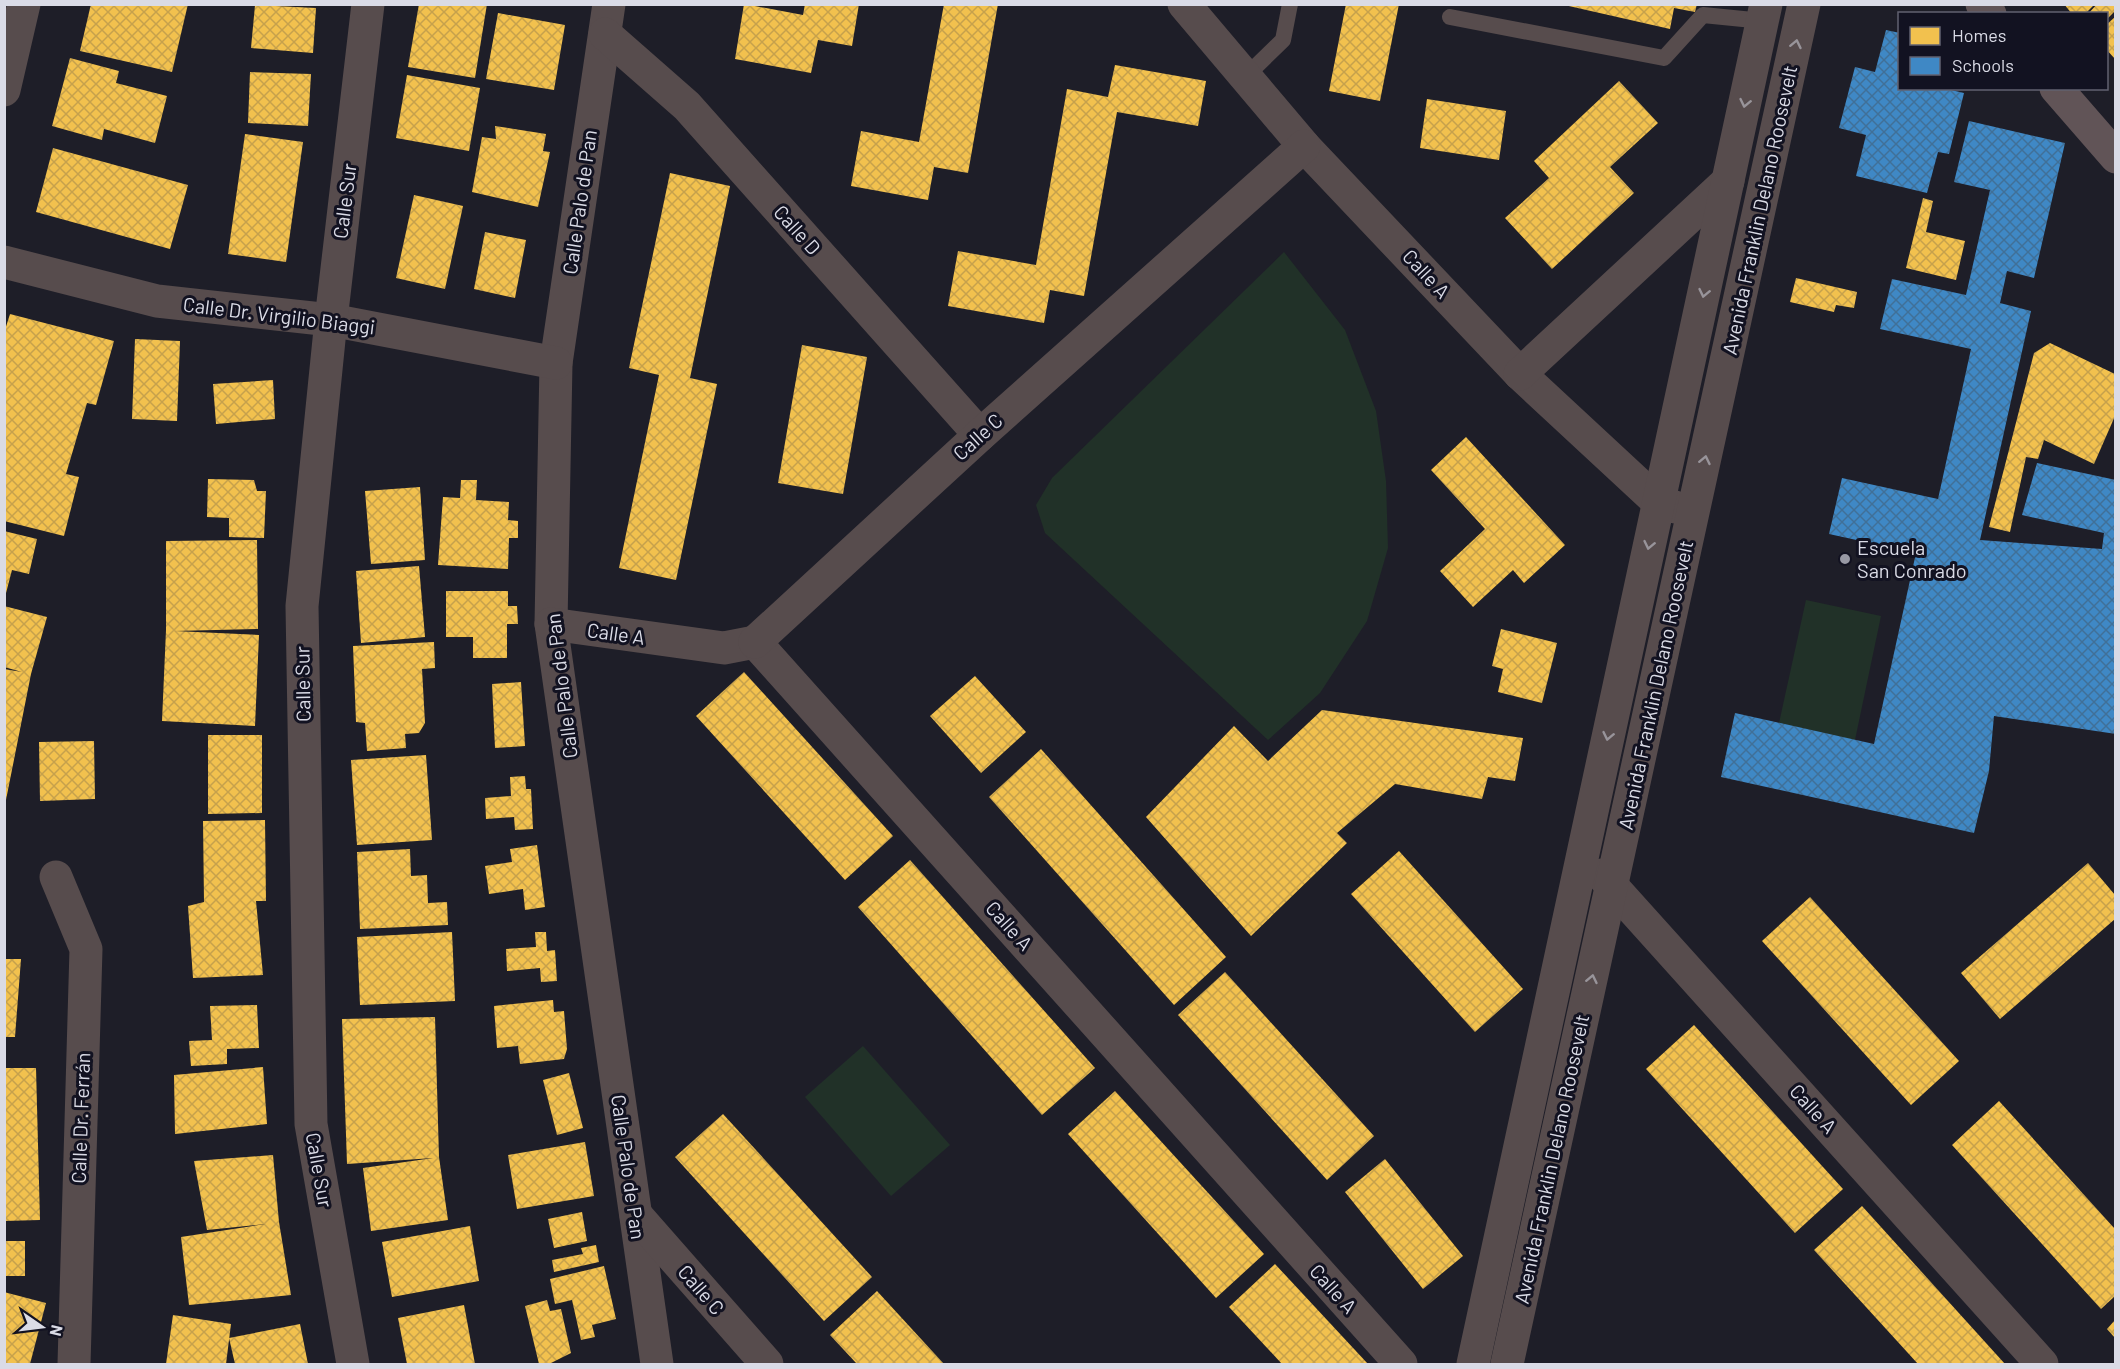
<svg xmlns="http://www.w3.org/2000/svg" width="2120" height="1369" font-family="Barlow,sans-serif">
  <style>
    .pitch { fill: #213128 }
    .homes { fill: url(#homes-cross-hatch) }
    .schools { fill: url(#schools-cross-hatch) }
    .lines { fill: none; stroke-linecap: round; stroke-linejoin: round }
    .service { stroke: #574c4d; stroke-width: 16 }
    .minor { stroke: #574c4d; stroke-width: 33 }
    .primary { stroke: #615457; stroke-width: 33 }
    .oneway { stroke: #98949a }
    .poi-dot { fill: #9899a4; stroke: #121221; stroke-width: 2 }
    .labels { text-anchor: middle; stroke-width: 6; stroke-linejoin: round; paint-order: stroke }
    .street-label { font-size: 20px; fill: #dadbe6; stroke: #121221 }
    .poi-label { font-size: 20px; fill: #dadbe6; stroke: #121221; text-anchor: start }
  </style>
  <defs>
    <pattern id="homes-cross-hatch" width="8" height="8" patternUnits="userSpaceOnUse" patternTransform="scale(1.5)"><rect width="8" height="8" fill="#f2c14e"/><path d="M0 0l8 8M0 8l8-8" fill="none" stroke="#c6a14c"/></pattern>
    <pattern id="schools-cross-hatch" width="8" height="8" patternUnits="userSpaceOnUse" patternTransform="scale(1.5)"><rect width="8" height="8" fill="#3f88c5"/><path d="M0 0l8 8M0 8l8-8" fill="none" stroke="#407098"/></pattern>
  </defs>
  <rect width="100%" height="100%" fill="#1e1e28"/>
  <g class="pitch">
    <path d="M1284,252L1345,330L1376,411L1386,481L1388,548L1367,621L1320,693L1268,740L1045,533L1036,505L1052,478Z"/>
    <path d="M1806,600L1881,616L1855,740L1779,723Z"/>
    <path d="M863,1046L950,1145L891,1196L805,1097Z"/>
  </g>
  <g class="homes">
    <path d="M91,4H188L172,72L80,51Z"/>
    <path d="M419,4H487L475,78L408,67Z"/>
    <path d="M744,4L803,15L805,4H859L852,46L818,40L811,73L735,59Z"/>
    <path d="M944,4H998L968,173L934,167L928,200L851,186L861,131L919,142Z"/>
    <path d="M1346,4H1399L1380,101L1329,91Z"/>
    <path d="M1560,4H1697L1695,12L1674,8L1670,29Z"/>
    <path d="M2064,4H2095L2085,14H2072Z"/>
    <path d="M2097,4H2115V11L2106,20V14H2088Z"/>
    <path d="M255,5L316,8L313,53L251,48Z"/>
    <path d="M498,13L565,25L554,90L486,79Z"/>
    <path d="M2115,17V59L2106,49V25Z"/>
    <path d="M70,58L119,71L116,83L167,96L155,143L104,129L102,140L52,126Z"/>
    <path d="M1115,65L1206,81L1198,126L1117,112L1084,296L1050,290L1044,323L948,306L958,251L1036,265L1067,89L1108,97Z"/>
    <path d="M250,72L311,74L308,126L248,123Z"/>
    <path d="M407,75L480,88L469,151L396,138Z"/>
    <path d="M1619,81L1658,123L1610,167L1634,193L1552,269L1505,218L1549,178L1534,161Z"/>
    <path d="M1427,99L1506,111L1499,160L1420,148Z"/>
    <path d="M495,126L546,134L543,151L550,152L538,207L472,192L482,137L496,139Z"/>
    <path d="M245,134L303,142L286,262L228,254Z"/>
    <path d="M53,148L188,185L170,249L36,212Z"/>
    <path d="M670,173L730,186L690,378L717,384L676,580L619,568L659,375L629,368Z"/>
    <path d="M414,195L463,206L445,289L396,278Z"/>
    <path d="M1923,198L1933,201L1926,232L1965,241L1956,280L1906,268Z"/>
    <path d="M485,232L526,240L515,298L474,289Z"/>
    <path d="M1796,278L1857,292L1854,308L1836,305L1834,312L1790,302Z"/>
    <path d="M10,314L114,341L96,405L87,403L66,474L79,477L64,536L4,521V333Z"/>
    <path d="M135,339L180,341L177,421L132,419Z"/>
    <path d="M2050,343L2115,374V416L2094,464L2044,440L2038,459L2026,457L2010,532L1989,527L2034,353Z"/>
    <path d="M802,345L867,357L843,494L778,483Z"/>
    <path d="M273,380L275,419L216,424L213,384Z"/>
    <path d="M1466,437L1565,545L1524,583L1513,570L1473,607L1440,571L1485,529L1431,470Z"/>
    <path d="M208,479L254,480L257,491H266L264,538L229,537V518L207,517Z"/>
    <path d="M461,480H477L476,500L509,502L508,520L518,521V538H509L508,569L438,565L443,497L460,498Z"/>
    <path d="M420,487L425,560L371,564L365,491Z"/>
    <path d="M4,531L37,539L29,574L12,570L5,597Z"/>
    <path d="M257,540L258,629L175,631L259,635L255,726L162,721L166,630V541Z"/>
    <path d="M419,566L425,637L361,643L356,571Z"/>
    <path d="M446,591H508V606H517L518,624H507V658H473V637H446Z"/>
    <path d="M4,606L47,617L31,674L6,800L4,669L22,672L4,667Z"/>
    <path d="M1501,629L1557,643L1542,703L1498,692L1503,669L1492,666Z"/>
    <path d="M434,642L435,668L422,669L425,723L419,733L405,734L406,748L367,751L365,723L356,722L353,646Z"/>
    <path d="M744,672L893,836L845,880L696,716Z"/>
    <path d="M975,676L1026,732L981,773L930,716Z"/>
    <path d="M521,682L525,746L495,748L492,684Z"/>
    <path d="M1322,710L1523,738L1515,781L1488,777L1482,799L1395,784L1337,833L1347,843L1251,936L1146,817L1234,726L1268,761Z"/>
    <path d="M208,735H262V813L208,814Z"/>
    <path d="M94,741L95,799L40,801L39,742Z"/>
    <path d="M1041,749L1226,957L1174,1005L989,797Z"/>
    <path d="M426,755L432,840L357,845L351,760Z"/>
    <path d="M525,776L526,789H531L533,829L515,830L514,817L486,819L485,798L511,796L510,777Z"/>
    <path d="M265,820L266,901H256L263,975L193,978L188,906L204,902L203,821Z"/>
    <path d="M537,845L545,907L525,910L523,889L489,894L485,866L512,862L510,849Z"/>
    <path d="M410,849L411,876L427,875L428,903L447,902L448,925L360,929L357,852Z"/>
    <path d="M1399,851L1523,989L1475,1032L1351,894Z"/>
    <path d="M910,860L1095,1068L1042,1115L858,907Z"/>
    <path d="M2088,863L2115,895V919L2000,1019L1961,973Z"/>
    <path d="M1810,897L1959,1061L1911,1105L1762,941Z"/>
    <path d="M452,932L455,1001L360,1005L357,937Z"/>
    <path d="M535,932H546L547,951L555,950L557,981L541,982L540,968L507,971L506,949L536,947Z"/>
    <path d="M4,959H21L15,1037H4Z"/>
    <path d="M1225,972L1374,1136L1327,1180L1178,1015Z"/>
    <path d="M553,1000L554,1012L564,1011L567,1049L564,1059L520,1064L518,1046L497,1048L494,1006Z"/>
    <path d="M257,1005L259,1048L227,1049V1064L191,1066L189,1041L212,1040L210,1006Z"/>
    <path d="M435,1017L439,1157L448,1220L371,1231L363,1168L433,1158L347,1164L342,1019Z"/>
    <path d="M1694,1025L1843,1189L1795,1233L1646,1069Z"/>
    <path d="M263,1067L267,1124L175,1134L174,1075Z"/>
    <path d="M4,1068H36L40,1220L4,1221Z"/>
    <path d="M569,1073L583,1128L557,1135L543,1080Z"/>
    <path d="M1115,1091L1264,1254L1216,1298L1068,1134Z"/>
    <path d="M1999,1101L2115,1229V1296L2101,1309L1952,1145Z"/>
    <path d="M723,1114L872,1277L824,1321L675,1157Z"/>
    <path d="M585,1142L594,1196L517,1209L508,1155Z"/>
    <path d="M273,1155L279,1222L291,1295L189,1305L181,1237L265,1224L207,1230L194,1161Z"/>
    <path d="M1385,1159L1463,1256L1423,1289L1345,1192Z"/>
    <path d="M1862,1206L2005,1364H1918L1814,1250Z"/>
    <path d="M582,1212L587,1241L554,1248L548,1219Z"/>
    <path d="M470,1226L479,1281L392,1297L382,1242Z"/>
    <rect x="4" y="1241" width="21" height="35"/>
    <path d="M596,1245L599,1262L554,1272L552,1260L583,1254L581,1248Z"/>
    <path d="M1275,1264L1368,1364H1282L1229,1307Z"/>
    <path d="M604,1266L616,1319L592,1325L595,1337L581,1340L572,1300L555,1304L550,1279Z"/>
    <path d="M877,1291L944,1364H857L830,1335Z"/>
    <path d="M4,1292L46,1303L30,1364H4Z"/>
    <path d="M547,1300L550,1311L561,1309L571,1353L549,1364H539L525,1306Z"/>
    <path d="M464,1305L475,1364H407L398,1318Z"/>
    <path d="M173,1315L231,1324L226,1364H166Z"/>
    <path d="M2115,1320V1338L2107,1329Z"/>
    <path d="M300,1324L308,1364H235L229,1338Z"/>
  </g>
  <g class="schools">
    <path d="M1886,30L1900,33V88H1951V90L1964,93L1949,154L1938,152L1927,193L1856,176L1866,135L1839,128L1855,67L1875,72Z"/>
    <path d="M1969,121L2065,143L2034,278L2007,271L2000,303L2031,311L1980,540L2102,549L2104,533L2022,515L2037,463L2116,480V734L1994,716L1989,771L1974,833L1721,777L1735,713L1874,744L1916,553L1829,534L1842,478L1938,499L1971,349L1880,329L1892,279L1966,295L1990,190L1954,182Z"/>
  </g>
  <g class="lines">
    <g class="service">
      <path d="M1450,17L1664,58L1703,15L1763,21"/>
      <path d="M1245,77L1283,40L1290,4"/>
    </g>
    <g class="minor">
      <path d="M609,4L556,363L551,624L657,1364"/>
      <path d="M1184,4L1304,146L1520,374L1658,502L1675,507"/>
      <path d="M605,34L687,106L980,435"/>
      <path d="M4,90L24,4"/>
      <path d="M4,262L157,301L331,320L556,363"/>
      <path d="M1520,374L1728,181"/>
      <path d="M551,624L724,648L755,642"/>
      <path d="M755,642L1401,1364"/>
      <path d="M755,642L980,435L1304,146"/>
      <path d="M1602,875L2042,1364"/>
      <path d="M56,877L86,949L74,1364"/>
      <path d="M636,1215L767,1364"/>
      <path d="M353,1364L311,1124L302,606L331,320L368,4"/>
      <path d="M1473,1364L1766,4"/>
      <path d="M1507,1364L1804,4"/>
    </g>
    <g class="primary">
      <path d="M1982,4L1990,14"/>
      <path d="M2056,88L2116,157"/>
    </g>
  </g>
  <defs><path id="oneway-chevron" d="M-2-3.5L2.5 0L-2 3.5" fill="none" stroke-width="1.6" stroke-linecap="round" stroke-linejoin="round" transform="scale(1.5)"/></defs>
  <g class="oneway">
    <use href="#oneway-chevron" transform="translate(1796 44) rotate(-78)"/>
    <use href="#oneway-chevron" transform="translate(1745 103) rotate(102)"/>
    <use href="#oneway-chevron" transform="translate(1704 293) rotate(102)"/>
    <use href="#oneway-chevron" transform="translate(1705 460) rotate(-78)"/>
    <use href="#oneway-chevron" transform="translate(1649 545) rotate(102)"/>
    <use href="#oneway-chevron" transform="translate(1608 736) rotate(102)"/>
    <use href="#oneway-chevron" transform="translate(1592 979) rotate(-78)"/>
  </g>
  <circle class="poi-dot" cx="1845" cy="559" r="6"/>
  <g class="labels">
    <g class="street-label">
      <text transform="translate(345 201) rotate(-83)" y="7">Calle Sur</text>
      <text transform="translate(580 202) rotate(-82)" y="7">Calle Palo de Pan</text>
      <text transform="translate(1760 210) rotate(-78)" y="7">Avenida Franklin Delano Roosevelt</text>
      <text transform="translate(797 230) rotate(48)" y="7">Calle D</text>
      <text transform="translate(1426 274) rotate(47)" y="7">Calle A</text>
      <text transform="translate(279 316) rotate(7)" y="7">Calle Dr. Virgilio Biaggi</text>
      <text transform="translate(978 437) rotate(-42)" y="7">Calle C</text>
      <text transform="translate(616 634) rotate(8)" y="7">Calle A</text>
      <text transform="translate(303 684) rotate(-91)" y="7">Calle Sur</text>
      <text transform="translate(1656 685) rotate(-78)" y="7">Avenida Franklin Delano Roosevelt</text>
      <text transform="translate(562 686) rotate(-97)" y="7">Calle Palo de Pan</text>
      <text transform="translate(1009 926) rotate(48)" y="7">Calle A</text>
      <text transform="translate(1813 1109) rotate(48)" y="7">Calle A</text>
      <text transform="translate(81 1118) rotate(-88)" y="7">Calle Dr. Ferrán</text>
      <text transform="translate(1552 1159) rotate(-78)" y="7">Avenida Franklin Delano Roosevelt</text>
      <text transform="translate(628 1167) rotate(82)" y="7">Calle Palo de Pan</text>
      <text transform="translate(319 1170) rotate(80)" y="7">Calle Sur</text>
      <text transform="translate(1333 1289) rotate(48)" y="7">Calle A</text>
      <text transform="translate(701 1290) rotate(49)" y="7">Calle C</text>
    </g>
    <g class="poi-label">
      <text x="1857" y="555">Escuela<tspan x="1857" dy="23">San Conrado</tspan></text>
    </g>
  </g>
  <rect width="2120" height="1369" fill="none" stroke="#dadbe6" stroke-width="12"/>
  <rect x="1898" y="12" width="210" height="78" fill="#121221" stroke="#626270" stroke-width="1.5"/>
  <rect x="1910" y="27" width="30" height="18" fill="#f2c14e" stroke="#626270" stroke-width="1.5"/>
  <text x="1952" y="42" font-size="18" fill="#dadbe6">Homes</text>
  <rect x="1910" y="57" width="30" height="18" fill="#3f88c5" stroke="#626270" stroke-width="1.5"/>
  <text x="1952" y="72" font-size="18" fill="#dadbe6">Schools</text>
  <g transform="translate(42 1327) rotate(104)" stroke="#121221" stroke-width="4.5" paint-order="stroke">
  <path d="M0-4.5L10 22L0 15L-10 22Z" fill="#dadbe6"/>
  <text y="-9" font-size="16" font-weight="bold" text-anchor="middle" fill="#dadbe6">N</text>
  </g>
</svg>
